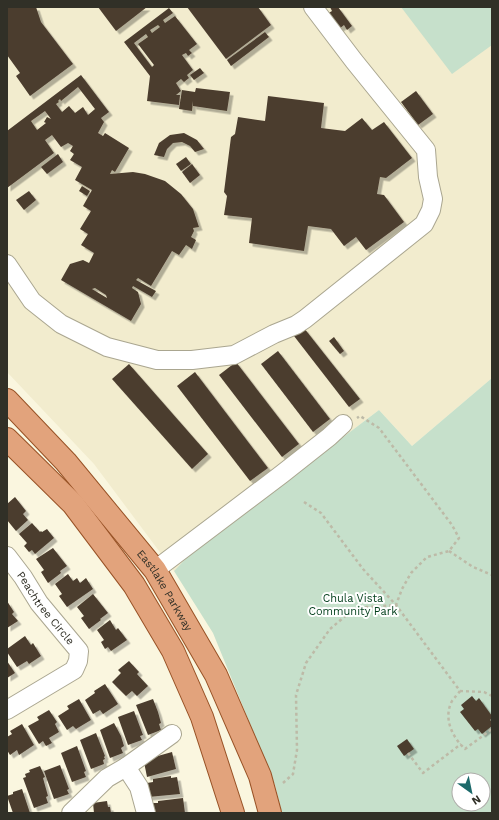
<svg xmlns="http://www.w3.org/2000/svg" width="499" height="820" font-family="'Work Sans',sans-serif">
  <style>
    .built { fill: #f2ecce }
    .green { fill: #c6e0cb; fill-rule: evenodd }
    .building { fill: #4c3d2f; fill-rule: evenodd; filter: url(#shadow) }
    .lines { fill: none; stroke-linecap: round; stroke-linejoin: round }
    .minor-casing { stroke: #aaa690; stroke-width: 20 }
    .major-casing { stroke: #985226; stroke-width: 24 }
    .path { stroke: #bdbaa7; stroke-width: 2.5; stroke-dasharray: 3 3; stroke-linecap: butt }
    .minor { stroke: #fff; stroke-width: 18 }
    .major { stroke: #e2a37c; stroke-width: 22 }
    .labels { text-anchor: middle; stroke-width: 4; stroke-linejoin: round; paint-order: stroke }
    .street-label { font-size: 11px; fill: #313027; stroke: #fff }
    .park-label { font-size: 11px; fill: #013e1a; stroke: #fff }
  </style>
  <defs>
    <filter id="shadow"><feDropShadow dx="3.5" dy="3.5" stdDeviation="0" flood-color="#0004"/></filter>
  </defs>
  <rect width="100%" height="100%" fill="#faf6df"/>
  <path class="built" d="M7,7H492V378L412,446L379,410L195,549L174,571L94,464L7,372Z"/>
  <g class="green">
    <path d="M401,7H492V45L452,74Z"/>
    <path d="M492,378V813H282L275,785L213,633L174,571L195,549L379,410L412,446ZM459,780H483V804H459Z"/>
  </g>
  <g class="building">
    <path d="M7,7H36L41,22L73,64L30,96L16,76L20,73L7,55Z"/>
    <path d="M98,7H147L116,31Z"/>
    <path d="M187,7H258L271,25L226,59Z"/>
    <path d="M330,7H338L352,26L347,30L344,25L339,29L327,14L332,11Z"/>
    <path d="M169,8L173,13L163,20L165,23L175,16L197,44L189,50L192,53L188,56L186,53L182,55L193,70L187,75L189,78L184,82L181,79L176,83L181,91L176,95H180L179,105L147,101L150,76L124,42ZM158,25L160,27L152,33L150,30ZM146,34L148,37L138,44L154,65L152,67L134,43Z"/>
    <path d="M265,32L269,37L231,66L227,60Z"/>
    <path d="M200,68L204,73L194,80L190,75Z"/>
    <path d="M81,75L109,112L101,118L104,122L98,133L103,136L105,133L129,148L115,172L112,170L110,174L133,172L145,174L165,181L181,194L193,209L199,227L193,228L194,231L191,237L196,240L192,249L186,245L179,255L172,251L151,286L138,278L136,280L156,291L152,297L133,286L132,288L138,292L141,304L131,321L61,280L70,264L83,260L89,263L94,253L81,245L88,234L80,229L91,211L83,206L92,190L75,180L82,167L70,160L74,154L70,151L73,146L68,143L61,147L52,135L45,140L54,153L7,188V131ZM78,87L95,109L88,115L83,107L75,113L69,106L62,112L56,104L59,102L58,101L60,99L61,101ZM45,111L51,119L47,117L44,122L46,123L37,130L31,121ZM95,288L106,295L107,298L92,289Z"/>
    <path d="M196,88L230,92L227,111L193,106V101L192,111L179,109L182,90L195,92Z"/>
    <path d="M416,91L433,114L418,125L401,102Z"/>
    <path d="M268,96L324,103L321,128L345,131L362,118L372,130L384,122L412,158L386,178L380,177L377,194L384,195L404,222L366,250L356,237L344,246L331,229L308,226L304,251L249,243L252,218L224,215L227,196L224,192L231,137L235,134L238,117L265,121Z"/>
    <path d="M184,133L197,140L204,149L195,152L190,146L182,142L173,143L167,149L164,157L154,155L159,143L170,135Z"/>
    <path d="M58,154L63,162L47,174L41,167Z"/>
    <path d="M186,157L191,164L181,171L176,164Z"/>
    <path d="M192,164L200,175L190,183L182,172Z"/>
    <path d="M82,186L90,191L87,196L79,191Z"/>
    <path d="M29,191L36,200L24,210L16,200Z"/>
    <path d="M304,328L360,399L349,407L294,336Z"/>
    <path d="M334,337L344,351L340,354L329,341Z"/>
    <path d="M278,351L330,419L313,432L261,364Z"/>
    <path d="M236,362L299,444L282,457L219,375Z"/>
    <path d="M129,364L208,454L192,469L112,379Z"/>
    <path d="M195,372L268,468L250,481L177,386Z"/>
    <path d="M15,497L26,511L23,514L28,520L16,531L7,520V504Z"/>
    <path d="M32,523L40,532L41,531L42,532L47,529L54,538L35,554L32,550L29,552L24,546L27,543L19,534Z"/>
    <path d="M53,548L67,566L60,571L61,573L48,583L41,572L44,570L36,559Z"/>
    <path d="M68,574L73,581L77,578L80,583L86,578L93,589L67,607L59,596L62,594L55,584Z"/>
    <path d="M93,594L108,613L100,619L101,620L89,629L81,618L84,616L77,607Z"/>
    <path d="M7,601L14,612L12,614L18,621L7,628Z"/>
    <path d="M110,620L116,630L118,628L127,640L111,651L108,647L105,649L101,642L104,640L97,630Z"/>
    <path d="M25,636L31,645L33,643L41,656L29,664L27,661L17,667L7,652V649Z"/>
    <path d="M7,661L15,673L7,678Z"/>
    <path d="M129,661L139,672L137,674L148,686L137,696L132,691L126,696L112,682L121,673L118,670Z"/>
    <path d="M105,684L118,704L103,714L100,710L93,714L85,700L95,693L94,691Z"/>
    <path d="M472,696L476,701L479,698L492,716V718L490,720L492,722V726L482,734L478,729L475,731L460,712L464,709L461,705Z"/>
    <path d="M79,699L91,720L76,729L73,726L67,730L58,716L69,709L67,706Z"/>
    <path d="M153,699L158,712L161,723L159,724L161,730L148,735L136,705Z"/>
    <path d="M49,710L57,722L55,724L59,732L49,738L52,743L46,746L43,741L39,744L28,726L39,720L37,717Z"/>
    <path d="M134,711L143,735L140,736L142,740L128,745L118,717Z"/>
    <path d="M114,723L121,736L124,746L121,748L123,753L110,758L100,730Z"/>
    <path d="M22,724L34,745L19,755L17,750L10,755L7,750V737L12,734L10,731Z"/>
    <path d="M96,733L105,756L104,757L105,759L103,760L104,764L91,769L80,740Z"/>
    <path d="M407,739L414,749L404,756L397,746Z"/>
    <path d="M77,746L86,771L84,772L86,777L72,782L61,753Z"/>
    <path d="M172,752L176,769L147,777L144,762L147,759Z"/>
    <path d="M60,765L69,789L67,790L69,794L54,799L44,771Z"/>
    <path d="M40,766L45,777L43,778L48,796L46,797L48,803L34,808L23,778L26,777L25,774L30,772L29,770Z"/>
    <path d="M171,776V778L177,777L180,794L148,797L147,783L153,782V779Z"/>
    <path d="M22,789L30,813H13L7,796L13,794V792Z"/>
    <path d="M183,798L185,813H154L153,803H158V801Z"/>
    <path d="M107,801L108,807H110L111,813H94L93,803Z"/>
  </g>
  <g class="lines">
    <g class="minor-casing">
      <g id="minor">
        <path d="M7,264L32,301L61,324L107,347L157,360H192L234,355L274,334L296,325L305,319L424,224L431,210L433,199L428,177L426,150L354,61L313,7"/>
        <path id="s1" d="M7,556L23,577L39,603L79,651L78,661L74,670L7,710"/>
        <path d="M155,570L282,474L329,437L343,424"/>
        <path d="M126,767L139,787L146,813"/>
        <path d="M71,813L107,778L126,767L172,734"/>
      </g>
    </g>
    <g class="major-casing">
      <g id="major">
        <path id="s2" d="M7,400L66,462L155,570L216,675L260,776L270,813"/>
        <path d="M7,439L73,504L134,585L173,651L202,717L233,813"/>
      </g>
    </g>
    <g class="path">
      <path d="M304,502L321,513L363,569L396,605L460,691"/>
      <path d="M449,551L473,567L492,575"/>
      <path d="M460,691C458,694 455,697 452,701C443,718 452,737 465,749L492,729"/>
      <path d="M460,691L484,692L492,696"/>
      <path d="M408,753L423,773L461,744"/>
      <path d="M283,783L293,774L297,750L296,695L306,663L330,629L349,613L367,607L396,605L402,589L411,573L427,557L449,551L459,538L452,525L379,428L360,416L357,418"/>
    </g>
    <use href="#minor" class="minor"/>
    <use href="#major" class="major"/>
  </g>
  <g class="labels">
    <g class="street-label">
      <text dy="4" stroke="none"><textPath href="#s2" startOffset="248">Eastlake Parkway</textPath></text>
      <text dy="4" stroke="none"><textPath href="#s1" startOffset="65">Peachtree Circle</textPath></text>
    </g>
    <g class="park-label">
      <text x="353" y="602">Chula Vista<tspan x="353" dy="13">Community Park</tspan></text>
    </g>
  </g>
  <rect width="499" height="820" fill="none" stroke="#313027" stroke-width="16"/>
  <g transform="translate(471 792) rotate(147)"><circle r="19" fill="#ffffff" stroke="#adaca9"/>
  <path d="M0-3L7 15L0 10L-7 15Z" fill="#1c696a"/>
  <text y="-6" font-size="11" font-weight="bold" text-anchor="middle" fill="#313027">N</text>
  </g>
</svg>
